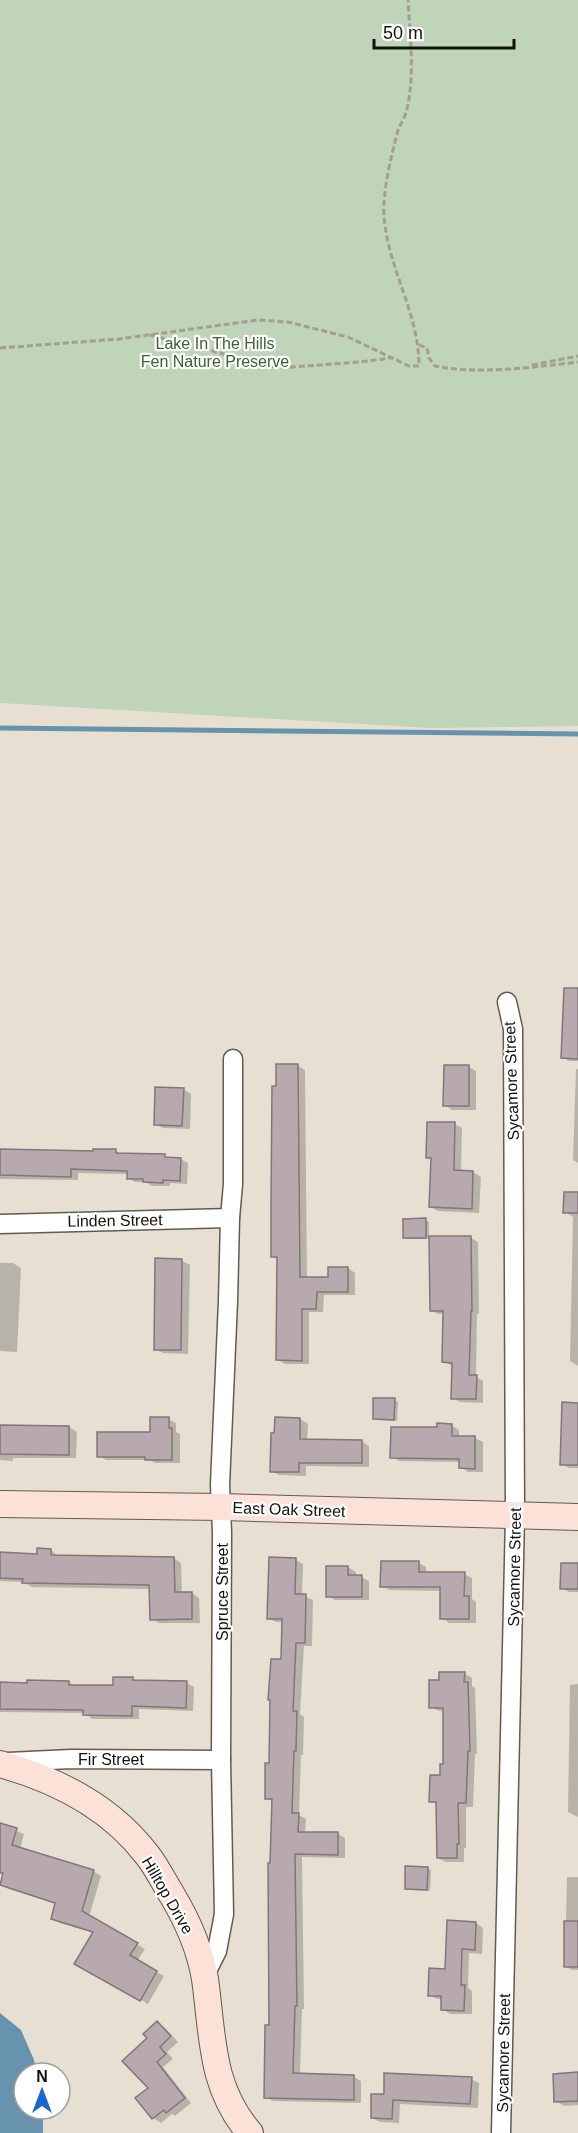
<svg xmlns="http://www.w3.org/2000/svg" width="578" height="2133" font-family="Arial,sans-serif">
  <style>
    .green { fill: #bfd4b9 }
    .water { fill: #6793ae }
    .shadow { fill: #0003 }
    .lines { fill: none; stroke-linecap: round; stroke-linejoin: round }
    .stream { stroke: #6793ae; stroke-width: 5 }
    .building { fill: #b8a9af; stroke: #83757b; stroke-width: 1.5 }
    .street-casing { stroke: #625c50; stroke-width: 21 }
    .secondary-casing { stroke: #625c50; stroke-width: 28 }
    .path { stroke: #a49e93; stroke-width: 3; stroke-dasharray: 6 3; stroke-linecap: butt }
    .street { stroke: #fff; stroke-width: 18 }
    .secondary { stroke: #fce1d9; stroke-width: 26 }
    .labels { text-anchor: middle; stroke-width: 4.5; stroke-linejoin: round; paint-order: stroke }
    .park-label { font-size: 16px; fill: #3a632e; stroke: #fff }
    .street-label { font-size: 16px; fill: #14110d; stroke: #fff }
  </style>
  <rect width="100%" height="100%" fill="#e7e0d2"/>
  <path class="green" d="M0,0H578V726L430,728L0,703Z"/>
  <path class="water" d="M0,2013L21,2030L34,2060L37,2073H24V2109H43V2133H0Z"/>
  <g class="shadow">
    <path d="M578,989V1061H569L563,1057Z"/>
    <path d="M298,1066L305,1070L307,1279H329L348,1268L355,1273V1295H324L323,1312H309V1364H285L277,1359L278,1260L272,1256L277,1088Z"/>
    <path d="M469,1067L476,1071V1110H452L445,1105Z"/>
    <path d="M576,1069H578V1163L573,1160Z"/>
    <path d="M183,1089L191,1094L190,1129L163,1128L155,1124Z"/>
    <path d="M454,1124L462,1128L461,1172H473L481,1177L479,1213L438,1211L430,1207L433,1160L428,1157Z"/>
    <path d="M0,1150L95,1152L116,1151L122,1154L164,1156L169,1159H180L188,1163L187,1184L170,1183V1186H152L146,1182H135L128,1178V1174L78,1173V1180L0,1179Z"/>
    <path d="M578,1193V1366L570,1361L573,1217L565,1212Z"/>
    <path d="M425,1220L429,1222V1237L471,1238L478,1242L479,1314H477L476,1377L483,1381V1403L460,1402L453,1398V1366L443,1362L444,1314H438L431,1310V1239H408L404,1237Z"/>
    <path d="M156,1260L182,1261L190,1265L188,1354L163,1353L155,1349Z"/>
    <path d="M0,1263H13L21,1268L17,1352L0,1351Z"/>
    <path d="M394,1400L398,1402L397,1421L378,1420L374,1418Z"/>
    <path d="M578,1404V1468H569L562,1464Z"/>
    <path d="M276,1418L300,1419L308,1424L307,1441H361L369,1446V1467L306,1466V1476L279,1475L271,1471Z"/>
    <path d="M168,1419L176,1423V1432L180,1434V1463H155L150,1460H106L99,1456L151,1434Z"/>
    <path d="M0,1425L69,1427L77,1432L76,1458H13V1461L0,1460Z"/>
    <path d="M451,1425L459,1430V1437L475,1438L483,1442V1472H468L461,1467V1462L399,1461L392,1457L439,1429Z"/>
    <path d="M51,1550L59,1557L174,1558L181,1563L182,1594L192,1593L199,1598L200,1623H159L152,1619L151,1589L32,1587L23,1582L0,1581V1554L38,1555Z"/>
    <path d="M296,1560L303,1564L302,1595L313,1600L312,1646H304L300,1714L304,1717L303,1755H301L299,1815L306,1819L305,1834H338L345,1838V1858L302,1857L304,2009H302L300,2075L354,2077L361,2081V2103L273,2101L266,2097L271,2026L274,1802L266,1798L282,1661L283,1622H276L268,1618Z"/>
    <path d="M419,1563L426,1567V1574H464L472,1578V1599L476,1602V1623H449L442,1618V1591L390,1590L382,1586Z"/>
    <path d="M578,1565V1592H569L562,1588Z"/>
    <path d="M348,1567L356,1572V1577H361L369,1581V1600H335L328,1596Z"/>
    <path d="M0,1662V1684L69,1683L75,1686H114L132,1678L138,1682L186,1683L194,1687L193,1711L139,1709V1719H92L85,1713L0,1712Z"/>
    <path d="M464,1673L472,1678V1686L475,1688L477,1754H475L473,1807H466V1848H464V1862H446L438,1858V1805L431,1801L444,1766V1711H439L431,1707L441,1682Z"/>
    <path d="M578,1684V1817L568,1812L570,1685Z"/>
    <path d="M0,1824L24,1834L20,1849L93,1871L101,1876L89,1917L145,1949L137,1961L164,1976L148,2004L76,1963L94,1933L60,1923L52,1918L56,1904L9,1889L2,1885L10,1855L0,1852Z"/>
    <path d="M427,1868L431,1870L430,1891L410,1890L406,1888Z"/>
    <path d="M567,1877H578V1970H572L565,1966Z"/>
    <path d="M476,1923L483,1928L482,1954L469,1953L468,1988L472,1991V2014H450L442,2009V1999H437L430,1995Z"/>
    <path d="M157,2023L165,2028L178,2042L167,2052L173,2059L163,2067L191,2103L175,2116L172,2114L161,2123L153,2118L137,2098L150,2089L149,2038Z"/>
    <path d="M578,2074V2105L564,2106L556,2101Z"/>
    <path d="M471,2079L479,2083L478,2108L400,2104L399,2123L380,2122L372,2118L385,2095Z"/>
  </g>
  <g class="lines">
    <path class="stream" d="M0,728L578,734"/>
  </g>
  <g class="building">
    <path d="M564,988H578V1059L561,1058Z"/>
    <path d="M276,1064H298L300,1277H328V1267H348V1292H317L316,1309H302V1361L276,1360L277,1257H271V1203L272,1086H276Z"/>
    <path d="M444,1065H469V1106H443Z"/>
    <path d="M155,1087L184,1088L182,1126L154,1125Z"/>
    <path d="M427,1122H455L454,1170L473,1171L472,1209L429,1207L431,1158H426Z"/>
    <path d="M0,1149L93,1151V1149H116V1153L165,1154V1157L181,1158L180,1181L163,1180V1183L143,1182V1179H127V1171L71,1169V1177L0,1175Z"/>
    <path d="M564,1192H578V1213H563Z"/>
    <path d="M426,1218V1238H403V1219Z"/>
    <path d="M429,1236H471L472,1311H471L469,1375H477L476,1399H451L452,1363L442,1362L443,1311H430Z"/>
    <path d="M155,1258L182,1259L181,1350H154Z"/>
    <path d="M373,1398H395L394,1420L373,1419Z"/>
    <path d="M562,1402L578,1403V1465H560Z"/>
    <path d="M150,1417H169V1428H172V1460H145V1457H97V1432H150Z"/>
    <path d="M275,1417L300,1418V1439L362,1440V1463H299V1472H270L271,1433H274Z"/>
    <path d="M437,1423L452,1424V1436H475V1469L459,1468V1459L390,1458L391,1427H437Z"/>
    <path d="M0,1425L69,1426V1455L0,1454Z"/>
    <path d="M37,1548L51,1549V1555L174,1557L175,1592H192V1619L150,1620L149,1585L22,1583L23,1579L0,1578V1552L37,1554Z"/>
    <path d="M269,1557L296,1558L295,1594H306L305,1643H296L293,1711H297L296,1751H294L292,1813H299L298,1832H338V1855L295,1854L297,2006H295L293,2073L354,2075V2100L264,2098L265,2025H269L268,1863H270L272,1799H265V1763H269L270,1700H268L271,1659H281L282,1619H267Z"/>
    <path d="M381,1561H419V1572H465L464,1596H469V1619H440V1587H380Z"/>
    <path d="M561,1563H578V1589H560Z"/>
    <path d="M326,1566H348V1575H362V1597H326Z"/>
    <path d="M439,1672H465L464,1682H468L470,1751H468L466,1803H458L459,1844H457V1858H437L436,1802H429L430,1775H440V1764H443V1708H429V1680H439Z"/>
    <path d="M113,1677H133V1680L187,1681L186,1708L132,1706V1716L83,1715V1710L0,1709V1682L27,1683V1680L69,1681V1685H113Z"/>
    <path d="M0,1823L17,1828L12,1845L94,1870L82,1911L138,1943L130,1955L157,1971L140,2001L74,1964L93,1932L51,1919L55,1903L0,1885L3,1873H0Z"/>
    <path d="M405,1866L428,1867L427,1890L405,1889Z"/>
    <path d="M447,1920L476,1922L475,1950L462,1949L461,1985H465L464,2011L441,2010V1996H428L429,1968L445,1969Z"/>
    <rect x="564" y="1921" width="14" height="46"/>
    <path d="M157,2021L171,2036L160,2047L166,2054L157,2062L185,2098L166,2113L164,2110L152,2119L135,2098L148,2088L122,2061L147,2038L143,2034Z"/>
    <path d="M578,2072V2101L554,2102L553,2074Z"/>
    <path d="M384,2073L472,2077L470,2104L393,2100L392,2119L371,2118V2094H384Z"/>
  </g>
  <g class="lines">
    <g class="street-casing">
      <g id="street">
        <path d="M0,1224L230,1218"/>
        <path d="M8,1762L71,1759L221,1760"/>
        <path d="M204,1977L217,1951L224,1914L221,1760L222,1532L220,1485L228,1301L230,1218L233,1184V1059"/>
        <path d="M501,2133L515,1516L513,1029L507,1002"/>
      </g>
    </g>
    <g class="secondary-casing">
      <g id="secondary">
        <path d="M0,1504L221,1507L578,1517"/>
        <path d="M0,1764C58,1780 111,1807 148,1856C157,1868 164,1882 172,1895C187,1920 200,1949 205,1979C213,2036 210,2087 250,2133"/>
      </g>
    </g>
    <g class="path">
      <path d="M150,335L278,368L360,362L391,358"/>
      <path d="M419,345L427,348L429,358L435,366C478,375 534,367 578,362"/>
      <path d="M0,348L119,339L258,320L288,322L348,337L409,366H419C419,313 388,269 384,216C382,193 392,153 398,130C401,123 405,117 407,109C415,74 410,36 408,0"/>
      <path d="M532,365L578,356"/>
    </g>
    <use href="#street" class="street"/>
    <use href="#secondary" class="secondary"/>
  </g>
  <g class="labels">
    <g class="park-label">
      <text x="215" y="349">Lake In The Hills<tspan x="215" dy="18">Fen Nature Preserve</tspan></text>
    </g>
    <g class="street-label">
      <text transform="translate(511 1081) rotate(-92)" y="6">Sycamore Street</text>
      <text transform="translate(115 1220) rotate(-1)" y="6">Linden Street</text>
      <text transform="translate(289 1509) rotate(2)" y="6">East Oak Street</text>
      <text transform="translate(514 1567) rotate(-89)" y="6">Sycamore Street</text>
      <text transform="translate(222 1592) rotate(-90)" y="6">Spruce Street</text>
      <text x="111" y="1765">Fir Street</text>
      <text transform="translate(168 1895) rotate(60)" y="6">Hilltop Drive</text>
      <text transform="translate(503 2053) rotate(-89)" y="6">Sycamore Street</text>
    </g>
  </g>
  <g transform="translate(42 2091)"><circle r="28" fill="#ffffff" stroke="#a1a09e" stroke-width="1.5"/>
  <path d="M0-4.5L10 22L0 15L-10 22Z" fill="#1a65d0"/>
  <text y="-9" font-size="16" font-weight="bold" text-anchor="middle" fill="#14110d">N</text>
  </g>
  <path d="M374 39v9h140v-9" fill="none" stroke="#14110d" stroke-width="3"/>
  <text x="383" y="39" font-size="18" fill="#14110d" stroke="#ffffff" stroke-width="4.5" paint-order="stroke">50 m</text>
</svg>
